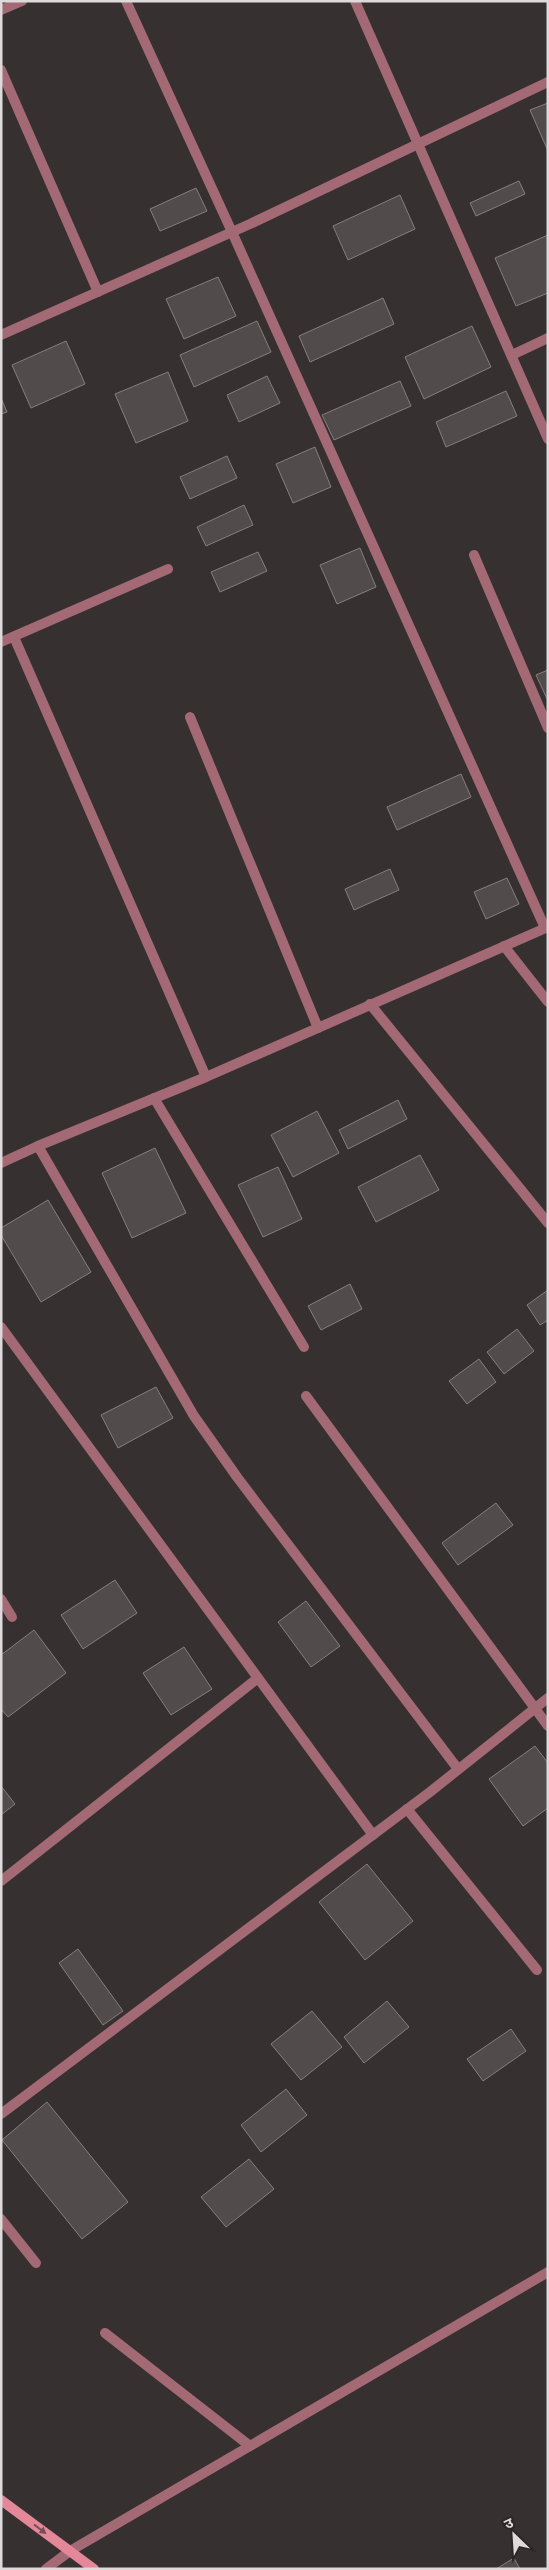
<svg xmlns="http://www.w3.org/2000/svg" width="549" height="2570" font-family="Mulish,'Noto Sans Devanagari',sans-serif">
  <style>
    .building { fill: #514b4c; stroke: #857f80 }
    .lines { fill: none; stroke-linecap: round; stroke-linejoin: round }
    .street { stroke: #a36974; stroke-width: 10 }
    .secondary { stroke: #e38799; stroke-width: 10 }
    .oneway { fill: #754d55 }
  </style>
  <rect width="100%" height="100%" fill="#363031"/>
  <g class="building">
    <path d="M548,103V151L530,110Z"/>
    <path d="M519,181L525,194L476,216L470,203Z"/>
    <path d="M196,188L207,211L160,231L150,209Z"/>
    <path d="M400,195L415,229L348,260L333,226Z"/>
    <path d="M548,235V293L516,306L495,258Z"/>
    <path d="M218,277L236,316L184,339L166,299Z"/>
    <path d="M383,298L394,324L310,362L299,336Z"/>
    <path d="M257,321L271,352L194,387L180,355Z"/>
    <path d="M472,326L491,367L424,399L405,357Z"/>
    <path d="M66,341L85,384L31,408L12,365Z"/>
    <path d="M168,372L188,421L136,443L115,394Z"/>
    <path d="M267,376L280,403L239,422L227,395Z"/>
    <path d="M400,381L411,406L334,440L322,415Z"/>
    <path d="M506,391L517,416L446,447L436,422Z"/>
    <path d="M1,398L7,412L1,414Z"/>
    <path d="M315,447L331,487L293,503L276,464Z"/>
    <path d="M227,456L237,478L190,499L180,477Z"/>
    <path d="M244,505L253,525L206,546L197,527Z"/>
    <path d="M360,548L376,587L337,604L320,565Z"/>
    <path d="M258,552L267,571L220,592L211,572Z"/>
    <path d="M548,670V701L536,675Z"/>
    <path d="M461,774L471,797L397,830L387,807Z"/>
    <path d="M390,869L399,890L354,910L345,889Z"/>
    <path d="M507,878L519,904L486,919L474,892Z"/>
    <path d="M398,1100L407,1119L348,1149L339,1130Z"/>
    <path d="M317,1111L339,1153L293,1177L271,1135Z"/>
    <path d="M155,1148L186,1213L132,1238L102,1173Z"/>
    <path d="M420,1155L439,1190L376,1222L358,1187Z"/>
    <path d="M278,1167L302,1219L263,1237L238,1185Z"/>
    <path d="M48,1200L91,1272L41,1302L1,1235V1228Z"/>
    <path d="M350,1284L362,1309L321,1330L308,1306Z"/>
    <path d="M548,1290V1320L540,1325L527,1305Z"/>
    <path d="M517,1329L534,1351L504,1374L487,1352Z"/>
    <path d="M479,1359L496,1382L467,1404L449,1381Z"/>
    <path d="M156,1387L173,1418L118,1448L101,1415Z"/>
    <path d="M496,1503L513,1525L458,1565L442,1543Z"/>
    <path d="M115,1580L137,1613L83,1649L61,1615Z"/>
    <path d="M306,1601L340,1646L311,1667L278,1622Z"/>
    <path d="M34,1630L66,1673L8,1717L1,1709V1655Z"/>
    <path d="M184,1647L212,1689L171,1715L143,1673Z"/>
    <path d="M535,1746L548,1763V1808L523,1826L489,1779Z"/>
    <path d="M1,1786L15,1804L1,1815Z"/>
    <path d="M367,1864L413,1921L365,1960L319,1902Z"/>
    <path d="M78,1949L123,2011L103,2025L59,1963Z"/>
    <path d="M387,2001L409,2027L364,2063L344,2037Z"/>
    <path d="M312,2011L342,2047L301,2080L271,2044Z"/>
    <path d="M511,2029L526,2051L483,2081L467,2059Z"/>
    <path d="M286,2089L307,2115L261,2152L241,2125Z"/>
    <path d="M47,2102L128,2202L82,2239L2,2140Z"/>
    <path d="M249,2159L274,2189L226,2227L201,2197Z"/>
    <path d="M514,2558L520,2569H496Z"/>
  </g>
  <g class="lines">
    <g class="street">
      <path d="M126,1L232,232L545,928"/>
      <path d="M355,1L548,439"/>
      <path d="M1,10L22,1"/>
      <path d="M1,70L98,292"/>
      <path d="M1,335L250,224L548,82"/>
      <path d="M512,355L548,338"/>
      <path d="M474,555L548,728"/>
      <path d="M14,637L206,1077"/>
      <path d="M1,642L168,569"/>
      <path d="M190,717L318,1028"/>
      <path d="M504,946L548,1002"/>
      <path d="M370,1004L548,1223"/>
      <path d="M154,1098L304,1347"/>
      <path d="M38,1146L194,1416L237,1477L458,1769"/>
      <path d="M1,1163L38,1146L206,1077L548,927"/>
      <path d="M1,1327L373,1835"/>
      <path d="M306,1396L548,1726"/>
      <path d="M1,1599L12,1617"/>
      <path d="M407,1809L537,1970"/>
      <path d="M1,1881L258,1678"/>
      <path d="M1,2114L430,1792L548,1698"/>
      <path d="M1,2219L36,2263"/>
      <path d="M105,2333L250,2446"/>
      <path d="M46,2569L70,2551L548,2272"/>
    </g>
    <path class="secondary" d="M1,2500L94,2569"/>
  </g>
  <defs><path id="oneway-solid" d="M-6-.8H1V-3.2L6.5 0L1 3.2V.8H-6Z" transform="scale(1.25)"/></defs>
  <use class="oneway" href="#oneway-solid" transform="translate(40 2529) rotate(37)"/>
  <rect width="549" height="2570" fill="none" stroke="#dedadb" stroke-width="5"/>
  <g transform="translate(514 2535) rotate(335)" stroke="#2c2627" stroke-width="4" paint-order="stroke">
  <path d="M0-4L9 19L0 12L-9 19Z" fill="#dedadb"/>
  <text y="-8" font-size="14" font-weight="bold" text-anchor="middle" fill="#dedadb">उ</text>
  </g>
</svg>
